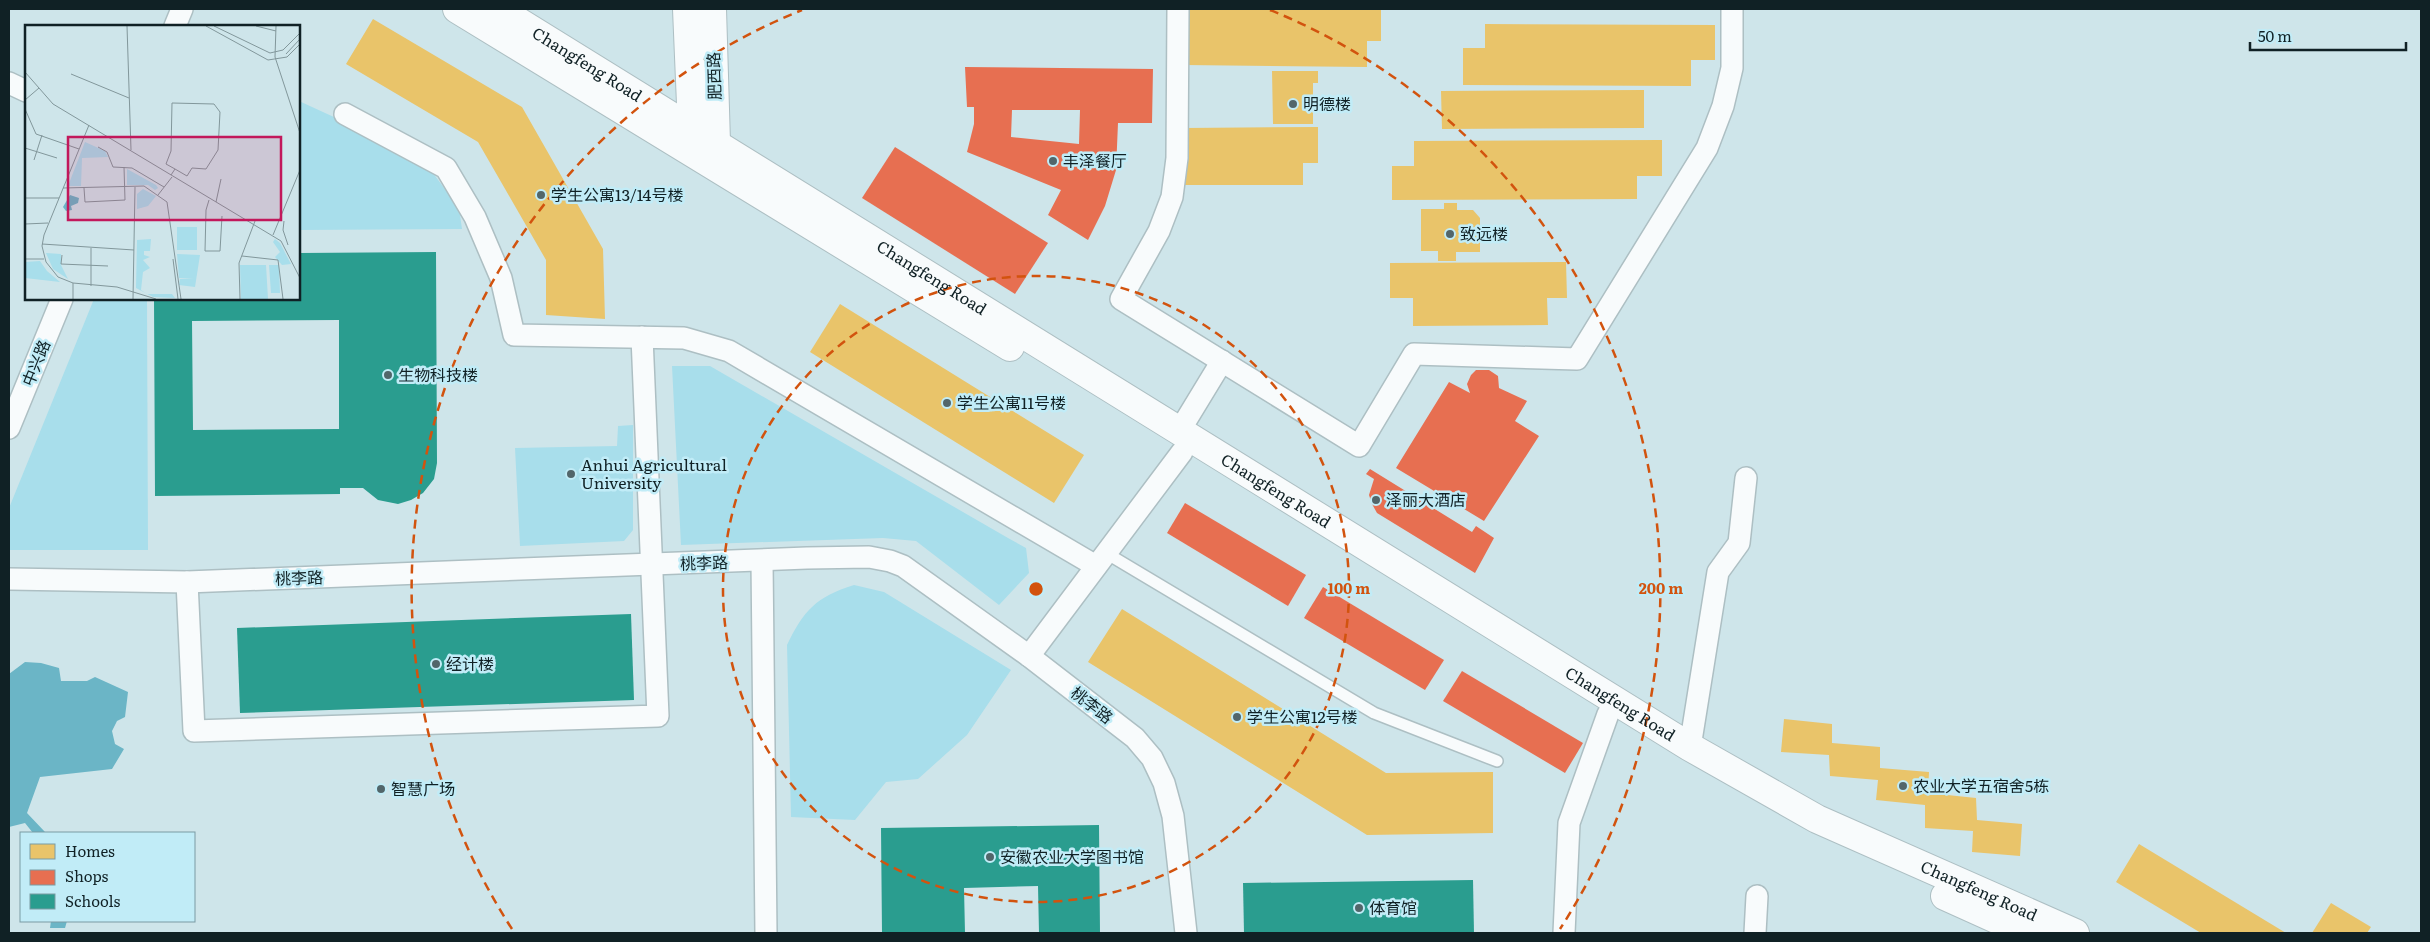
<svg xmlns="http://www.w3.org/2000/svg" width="2430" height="942" font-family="Literata,'Noto Sans SC',serif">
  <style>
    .green { fill: #a8deeb }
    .water { fill: #6bb5c6 }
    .homes { fill: #e9c46a }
    .shops { fill: #e76f51; fill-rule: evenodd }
    .schools { fill: #2a9d8f; fill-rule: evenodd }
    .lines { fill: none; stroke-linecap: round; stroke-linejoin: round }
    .lane-casing { stroke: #adbfc3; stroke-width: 14 }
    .street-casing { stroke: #adbfc3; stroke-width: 24 }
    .secondary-casing { stroke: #adbfc3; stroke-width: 30 }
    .lane { stroke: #f8fbfc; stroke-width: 11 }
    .street { stroke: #f8fbfc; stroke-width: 21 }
    .secondary { stroke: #f8fbfc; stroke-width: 28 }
    .ring { fill: none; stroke: #d2530e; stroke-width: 2.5; stroke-dasharray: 9 6 }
    .poi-dot { fill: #52666a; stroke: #c1ecf7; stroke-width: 2 }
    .labels { text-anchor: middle; stroke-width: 5; stroke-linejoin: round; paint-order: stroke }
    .street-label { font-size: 16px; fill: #102125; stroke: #c1ecf7 }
    .poi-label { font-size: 16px; fill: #102125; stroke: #c1ecf7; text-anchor: start }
    .inset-road { fill: none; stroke: #82979b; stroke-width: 1 }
    .view { fill: #c2185b; fill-opacity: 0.15; stroke: #c2185b; stroke-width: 2.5 }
    .inset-edge { fill: none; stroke: #102125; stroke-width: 2.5 }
    .centre { fill: #d2530e; stroke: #c1ecf7; stroke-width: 2.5 }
    .ring-label { font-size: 15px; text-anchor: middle; font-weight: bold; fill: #d2530e; stroke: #c1ecf7; stroke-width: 5; stroke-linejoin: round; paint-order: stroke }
  </style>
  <rect width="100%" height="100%" fill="#cee5ea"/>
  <g class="green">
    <path d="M299,101L421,157L459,208L462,229L299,230Z"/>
    <path d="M94,299H147L148,550H9V508Z"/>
    <path d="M672,366H710L1008,538L1026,548L1029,573L999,605L916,541L883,538L681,545Z"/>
    <path d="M633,425V530L624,541L520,546L515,448L617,446L618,426Z"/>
    <path d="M854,585L884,592L1011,670L967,735L918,779L886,782L855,820L791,817L787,645C804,610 816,597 854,585Z"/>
  </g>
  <g class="water">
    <path d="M25,662L41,663L59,668L61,681H87L95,677L128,692L125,717L117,721L112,731L115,744L124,749L112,769L40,777L27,813L45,832L33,833L25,823L9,827V674Z"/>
    <path d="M51,921H67L65,928H50Z"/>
  </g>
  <g class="homes">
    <path d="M1185,9H1381V41H1367V67L1184,65Z"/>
    <path d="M373,19L522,107L603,249L605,319L546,315V260L478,142L346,64Z"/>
    <path d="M1485,24L1715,25V60H1691V86L1463,85V48H1485Z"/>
    <path d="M1272,71H1318V83H1313V124H1273Z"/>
    <path d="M1644,90V128L1442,129L1441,91Z"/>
    <path d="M1318,127V163H1303V185H1185V128Z"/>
    <path d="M1662,140V176H1637V199L1392,200V166H1414V141Z"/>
    <path d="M1444,203H1457V210H1473L1480,218V252H1456V261H1438V251H1421V209H1444Z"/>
    <path d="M1566,262L1567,298H1547L1548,325L1413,326V298H1390V263Z"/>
    <path d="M840,304L1084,455L1054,503L810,352Z"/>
    <path d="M1122,609L1386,773L1493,772V833L1367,835L1088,662Z"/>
    <path d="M1784,719L1832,724V743L1880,747V768L1929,772L1928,793L1976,798L1977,820L2022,824L2020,856L1972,852L1973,831L1925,828V805L1876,800L1878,780L1830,776L1829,755L1781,752Z"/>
    <path d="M2139,844L2286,933H2201L2116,882Z"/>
    <path d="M2331,903L2371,927L2367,933H2312Z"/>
  </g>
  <g class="shops">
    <path d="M965,67L1153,69L1152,123H1118L1116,170L1105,206L1088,240L1048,215L1061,190L967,152L974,124V107H967ZM1012,110H1080L1079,144L1011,137Z"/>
    <path d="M895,147L1048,243L1015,294L862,198Z"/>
    <path d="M1476,370H1489L1498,376L1499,388L1527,401L1515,421L1539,436L1484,521L1396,468L1449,382L1470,393L1467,384L1471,375Z"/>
    <path d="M1370,469L1472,532L1476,526L1494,538L1475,573L1377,513L1372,504L1369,495L1374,479L1366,474Z"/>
    <path d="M1185,503L1306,575L1288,606L1167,533Z"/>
    <path d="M1323,587L1444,660L1425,690L1304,618Z"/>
    <path d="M1462,671L1583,743L1565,773L1443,701Z"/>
  </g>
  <g class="schools">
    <path d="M436,252L437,463L434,479L423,493L411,500L398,504L378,500L363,488H340V494L155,496L154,299H299V253ZM339,320V429L193,430L192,321Z"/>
    <path d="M631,614L634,700L240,713L237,628Z"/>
    <path d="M1099,825L1100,933H1039L1038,886L964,888L965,933H882L881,828Z"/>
    <path d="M1473,880L1474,933H1244L1243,883Z"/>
  </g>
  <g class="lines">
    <g class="lane-casing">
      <path id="lane" d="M1106,553L1374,713L1497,761"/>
    </g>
    <g class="street-casing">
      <g id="street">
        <path d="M1178,9L1177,158L1172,197L1159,231L1121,299L1359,446L1414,354L1577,359L1707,148L1723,106L1732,68V9"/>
        <path d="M175,26L182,9"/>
        <path d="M9,83L26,91"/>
        <path d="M345,114L446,168L475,217L501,278L514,335L684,338L729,351L1096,566"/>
        <path d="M9,428L62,299"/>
        <path d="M1180,430L1222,361"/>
        <path d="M762,561L766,933"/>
        <path d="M9,579L187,582L807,558L869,557L890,561L903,566L1029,656L1135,738L1152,758L1164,783L1173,816L1186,933"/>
        <path d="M187,582L194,731L658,716L642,337"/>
        <path d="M1029,656L1182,452"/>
        <path d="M1690,747L1718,572L1739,543L1746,478"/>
        <path d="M1564,933L1569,823L1608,714"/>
        <path d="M1755,933L1757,896"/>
      </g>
    </g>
    <g class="secondary-casing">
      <g id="secondary">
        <path d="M457,9L1010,347"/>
        <path id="s1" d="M498,9L1690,747L1817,819L2075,933"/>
        <path d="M687,9L692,128"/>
        <path d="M712,9L716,143"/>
        <path d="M1945,896L2027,933"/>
      </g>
    </g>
    <use href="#lane" class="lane"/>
    <use href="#street" class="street"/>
    <use href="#secondary" class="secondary"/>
  </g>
  <g class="ring">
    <circle cx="1036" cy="589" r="313"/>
    <path d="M512 929A625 625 0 0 1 802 10M1270 10A625 625 0 0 1 1560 929"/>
  </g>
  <g class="poi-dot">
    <circle cx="1293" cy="104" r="5"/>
    <circle cx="1053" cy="161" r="5"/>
    <circle cx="541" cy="195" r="5"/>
    <circle cx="1450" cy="234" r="5"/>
    <circle cx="388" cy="375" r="5"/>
    <circle cx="947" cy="403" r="5"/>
    <circle cx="571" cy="474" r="5"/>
    <circle cx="1376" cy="500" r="5"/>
    <circle cx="436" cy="664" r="5"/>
    <circle cx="1237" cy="717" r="5"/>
    <circle cx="1903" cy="786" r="5"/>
    <circle cx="381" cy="789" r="5"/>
    <circle cx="990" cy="857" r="5"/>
    <circle cx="1359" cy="908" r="5"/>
  </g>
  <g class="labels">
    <g class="street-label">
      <text dy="6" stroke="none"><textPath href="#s1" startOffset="105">Changfeng Road</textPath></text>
      <text transform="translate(714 76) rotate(-92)" y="6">肥西路</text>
      <text dy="6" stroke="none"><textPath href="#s1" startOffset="510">Changfeng Road</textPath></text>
      <text transform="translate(36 363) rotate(-68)" y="6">中兴路</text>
      <text dy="6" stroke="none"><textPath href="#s1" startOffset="915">Changfeng Road</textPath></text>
      <text transform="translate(704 563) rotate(-2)" y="6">桃李路</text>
      <text transform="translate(299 578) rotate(-2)" y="6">桃李路</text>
      <text dy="6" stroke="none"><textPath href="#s1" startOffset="1320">Changfeng Road</textPath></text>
      <text transform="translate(1092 705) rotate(38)" y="6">桃李路</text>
      <text dy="6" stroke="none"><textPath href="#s1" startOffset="1725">Changfeng Road</textPath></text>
    </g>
    <g class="poi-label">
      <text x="1303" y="110">明德楼</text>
      <text x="1063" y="167">丰泽餐厅</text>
      <text x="551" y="201">学生公寓13/14号楼</text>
      <text x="1460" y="240">致远楼</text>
      <text x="398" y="381">生物科技楼</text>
      <text x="957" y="409">学生公寓11号楼</text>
      <text x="581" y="471">Anhui Agricultural<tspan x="581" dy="18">University</tspan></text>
      <text x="1386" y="506">泽丽大酒店</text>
      <text x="446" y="670">经计楼</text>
      <text x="1247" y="723">学生公寓12号楼</text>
      <text x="1913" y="792">农业大学五宿舍5栋</text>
      <text x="391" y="795">智慧广场</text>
      <text x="1000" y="863">安徽农业大学图书馆</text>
      <text x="1369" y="914">体育馆</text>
    </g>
  </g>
  <g transform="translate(25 25)">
    <rect width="275" height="275" fill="#cee5ea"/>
    <path d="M60,117L80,126L83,132L57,133L56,161H43ZM102,144L131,160L133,163L130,165L123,160H102ZM118,164L131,171L123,181L112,184V169ZM152,202H172V225H152ZM126,214L125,226H119V230L125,232L118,235L125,243L118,247L116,265L122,269H147L150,273L128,272L111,263L112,215ZM250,214L255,218L266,239L257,240L250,232L255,227L248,217ZM21,228L36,229V240L43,254L28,244ZM152,229L175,230L170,262L154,260L155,254H168L154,253ZM15,236L22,246L35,257L0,253V237ZM215,240H241L243,274H216ZM244,240H254L255,268H246Z" fill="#a8deeb"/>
    <path d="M45,170L54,173L53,178L46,181L47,185L41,186L38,182Z" fill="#6bb5c6"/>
    <path class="inset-road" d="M102,1L106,125M181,1L243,35L262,32L275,19M189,1L245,28L258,25L275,8M231,1L251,6M251,1L250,32L275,108M261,29L275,14M0,47L28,79L256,216L275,253M46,49L104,73M0,75L14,63M0,84L11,109L54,124M64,100L19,210L17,221L21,237L33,252L48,258L92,262L131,274M73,122L82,127L88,142L107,143L139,162M0,123L32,133M9,135L17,110M146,150L150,144L162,151L167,143L181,144L193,125L195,87L189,79L147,78L146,126L141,139L150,144M38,163L119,161L142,177L156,274M59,163L60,177L100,175L99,142M133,170L147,152M0,173H34M184,175L181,185L180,226H195L197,191M191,177L196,154M259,196L258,205L263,220M0,199L23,198M248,210L275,145M17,219L109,225M37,230L36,239L83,241M217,231L253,235L258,274M0,234H19M148,234L153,274M66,261V223M48,274V258M108,274L110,162M215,274L214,238L230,196"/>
    <path class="view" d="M43,112H256V195H43Z"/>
    <rect width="275" height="275" class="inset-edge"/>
  </g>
  <circle cx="1036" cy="589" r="8" class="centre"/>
  <g class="ring-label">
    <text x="1349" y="594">100 m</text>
    <text x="1661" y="594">200 m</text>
  </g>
  <rect width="2430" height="942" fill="none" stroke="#102125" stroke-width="20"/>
  <rect x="20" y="832" width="175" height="90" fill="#c1ecf7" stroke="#7a9ba3"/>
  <rect x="30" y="844" width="25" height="15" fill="#e9c46a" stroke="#7a9ba3"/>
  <text x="65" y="857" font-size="15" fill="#102125">Homes</text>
  <rect x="30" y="870" width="25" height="15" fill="#e76f51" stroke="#7a9ba3"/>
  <text x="65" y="882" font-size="15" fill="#102125">Shops</text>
  <rect x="30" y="894" width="25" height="15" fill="#2a9d8f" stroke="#7a9ba3"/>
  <text x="65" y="907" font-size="15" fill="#102125">Schools</text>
  <path d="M2250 42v8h156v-8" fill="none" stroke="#102125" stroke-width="2.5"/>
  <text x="2258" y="42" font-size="15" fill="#102125" stroke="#c1ecf7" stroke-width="4" paint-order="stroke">50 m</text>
</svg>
